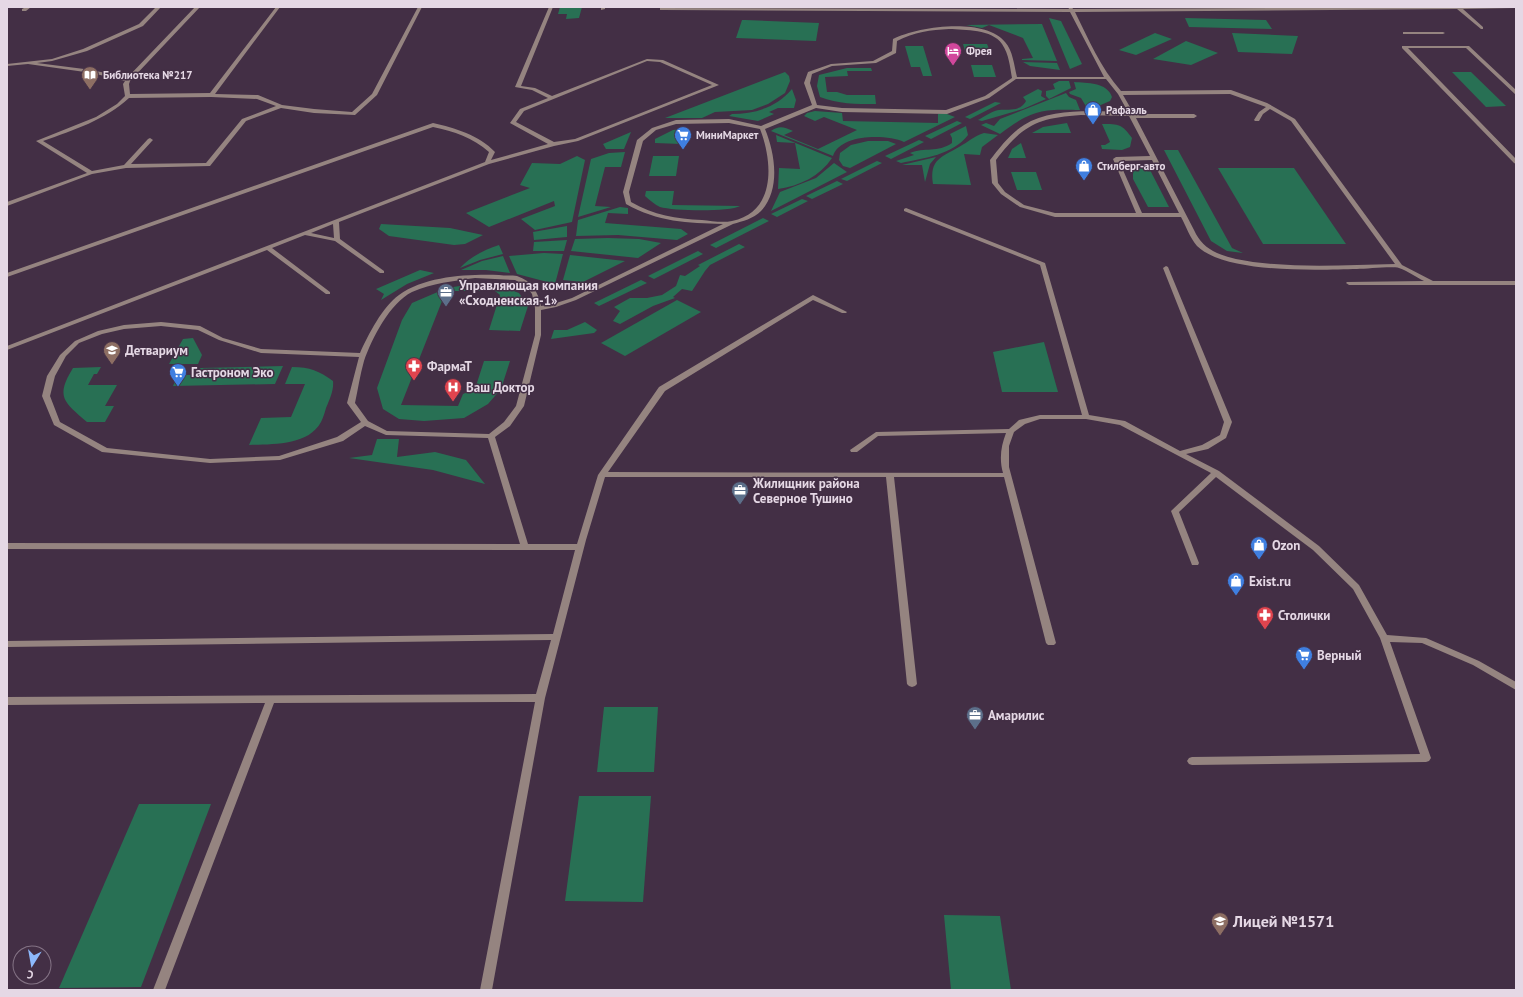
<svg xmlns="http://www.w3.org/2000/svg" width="1523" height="997" font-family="'PT Sans',sans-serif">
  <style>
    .green { fill: #287054 }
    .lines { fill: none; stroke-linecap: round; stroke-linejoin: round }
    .service { fill: #958480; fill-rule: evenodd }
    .labels { text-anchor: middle; stroke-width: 3; stroke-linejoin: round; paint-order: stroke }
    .far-poi-label { font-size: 11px; font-weight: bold; fill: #e5d8e5; stroke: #432f45; text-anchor: start }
    .poi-label { font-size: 13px; font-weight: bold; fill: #e5d8e5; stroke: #432f45; text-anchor: start }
    .near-poi-label { font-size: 16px; font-weight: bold; fill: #e5d8e5; stroke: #432f45; text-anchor: start }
  </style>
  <rect width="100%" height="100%" fill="#432f45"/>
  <g class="green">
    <path d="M560,7H582L579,18L566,19L567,14H558Z"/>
    <path d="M1049,18L1061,21L1082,64L1070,69Z"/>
    <path d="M1185,18L1266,20L1272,29L1189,27Z"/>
    <path d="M742,20H745L819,23L816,41L736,38Z"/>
    <path d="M1042,24L1057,61L1022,60V59L1033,58L1023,38L989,25L982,28L966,25Z"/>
    <path d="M1155,33L1172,39L1136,55L1119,50Z"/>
    <path d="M1232,33L1298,36L1292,54L1238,52Z"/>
    <path d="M1186,41L1218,53L1191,65L1153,59Z"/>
    <path d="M963,44H987L990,51H965Z"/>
    <path d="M905,46H923L932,76H923L920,67H911Z"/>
    <path d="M1023,62L1057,63L1060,70L1030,66Z"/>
    <path d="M971,65H992L996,77H974Z"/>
    <path d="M847,68H871L872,71H847L848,76L825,77L827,92H837L847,95H875L876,104C856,104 838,104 820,97L817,86L819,75Z"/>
    <path d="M785,72L789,76L790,81L785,93L768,104L752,110L715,112L702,118H665Z"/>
    <path d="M1452,72H1471L1506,106L1486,107Z"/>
    <path d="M1059,81H1069L1071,88L1049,99L1046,96V91L1055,89L1053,84Z"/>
    <path d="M1074,82C1087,83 1107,82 1112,97L1110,101L1096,107L1087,108L1081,98L1070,94L1069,92L1076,89Z"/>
    <path d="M792,89L796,100L794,108H778L769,112L774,114L758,121L729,116L732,114C755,114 777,107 792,89Z"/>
    <path d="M1038,89L1042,91L1041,96L1046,99L1023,109L982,121L978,120C984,117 992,111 999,110C1009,109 1020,112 1026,101L1023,97Z"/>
    <path d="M1066,93L1069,97L1076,100L1080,110C1041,109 1032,110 1000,134L981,125L986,123L994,126L1000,119Z"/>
    <path d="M995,102L1001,103L970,119L965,117Z"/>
    <path d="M815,111L842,113L843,121L938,123V114L944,113L955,117L904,142C886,134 840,134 833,156L771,131C779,125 784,127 793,131L784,135L818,149L857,130L824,117L815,121L804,116L807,113Z"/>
    <path d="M957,121L962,123L931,139L925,136Z"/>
    <path d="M1067,123L1071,133H1032L1043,127Z"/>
    <path d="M1102,124C1119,124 1122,124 1132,138L1130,147L1122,150L1102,149L1101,145H1105L1110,142Z"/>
    <path d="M966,126L968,135C953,155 924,158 901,163L896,161L914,155L910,153C924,147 938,153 952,143V138L950,134Z"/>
    <path d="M683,129L681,144L655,143V139L673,130Z"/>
    <path d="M631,132L624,149H606L603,144Z"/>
    <path d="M984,133L998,135L982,147L980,155L964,154L971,185L933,184C929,159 942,157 959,147C968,142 974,136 984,133Z"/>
    <path d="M776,135L832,158C820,176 800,186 778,189L779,168L800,169L795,143L777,142Z"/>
    <path d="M919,140L924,142L891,159L885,156Z"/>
    <path d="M868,141H888L896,144L850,168L843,166L839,160L840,153L851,145Z"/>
    <path d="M1021,143L1026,158H1008L1012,149Z"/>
    <path d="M1164,150H1178L1232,248L1243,253L1227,251L1211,241Z"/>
    <path d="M625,152L621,167H605L595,206L611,207L578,217L591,159L609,153Z"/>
    <path d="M577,156L585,160L572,222L535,230L521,219L555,206L554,201L489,227L466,213L530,188L520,185L532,163L560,164Z"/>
    <path d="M653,156H679L676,176H649Z"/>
    <path d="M936,157L930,164L925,182L922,165H902Z"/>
    <path d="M877,161L882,163L847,181L841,179Z"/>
    <path d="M834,163L847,172L771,211L780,192L816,178Z"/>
    <path d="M1133,168H1149L1169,207H1148L1133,179Z"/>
    <path d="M1218,168H1294L1346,244H1263Z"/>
    <path d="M1011,172H1036L1042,190H1017Z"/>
    <path d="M837,181L843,184L812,199L806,196Z"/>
    <path d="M646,191H674L672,205L740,206C730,212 673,211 660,207C655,205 650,200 645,196Z"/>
    <path d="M802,199L808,201L777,217L771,214Z"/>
    <path d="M620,207L628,208V214L608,213L605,223L681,229L688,234L677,240L618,235L576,236L578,220Z"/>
    <path d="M763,218L769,221L716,248L710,245Z"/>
    <path d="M381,224L450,228L483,235L465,244L454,245L389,236L379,229Z"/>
    <path d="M567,226V237L534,240L533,232Z"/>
    <path d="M608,238L639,239L661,243L638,258L571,251L575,239Z"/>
    <path d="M567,240L564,251H533L534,242Z"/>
    <path d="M739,244L745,247L710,265L705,271L692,291L682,289L673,297L675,298L653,306L620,324L613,321L620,311L614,307L630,298H647L662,295L676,286L680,275L685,276L700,266L698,265Z"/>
    <path d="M499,245L503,254L480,260L460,268C470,257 484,250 499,245Z"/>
    <path d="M698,251L703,254L654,279L648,276Z"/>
    <path d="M544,253L563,254L555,284L517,274L509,256Z"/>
    <path d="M570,255L625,261L583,282L563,280Z"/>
    <path d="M503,256L510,273L486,270H461L482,261Z"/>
    <path d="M420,270L434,273L407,284L381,300L384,294L376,289Z"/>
    <path d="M641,280L647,283L599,306L594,303Z"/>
    <path d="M466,285L500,286L519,293L528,306L520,331L489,330L500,295L495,291H446L401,405L458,406L463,394L475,389L484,361H510L501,389L488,404L464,418L424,421L399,419L383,409L377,388L402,320L412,303L447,288Z"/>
    <path d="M677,300L701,312L625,356L601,343Z"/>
    <path d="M585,322L597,330L594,333L551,339L554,330H567Z"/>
    <path d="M193,338L202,355L198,364H169L183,339Z"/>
    <path d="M1044,342L1058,392H1002L993,352Z"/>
    <path d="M283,366L275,384L173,386L178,375H196L200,368Z"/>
    <path d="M101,367L97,374H94L88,385H117L105,406H114L105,422H87C64,402 55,397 73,368Z"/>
    <path d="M292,367C310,367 319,371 333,381C334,390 330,399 326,408C325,412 323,418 321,422C308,446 272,444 249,445L261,418L291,417L305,384H285Z"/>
    <path d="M377,439H399L397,457L435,452L466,460L485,484L433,470L349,458L372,455Z"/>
    <path d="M604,707H658L654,772H597Z"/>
    <path d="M579,796H651L643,902L565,901Z"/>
    <path d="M139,804H211L141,987L59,988Z"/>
    <path d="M944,915L1000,916L1011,990H951Z"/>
  </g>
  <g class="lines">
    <g class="service">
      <path d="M26,7H31L26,11H22V9Z"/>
      <path d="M156,7H161L143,26L87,51L52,61L37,63L92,70L127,78L195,7H200L130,81L129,84L130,94L210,93L276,7H280L215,94L258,95L282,105L314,109L352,112L372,94L418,7H422L377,95L355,115L314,113L281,108L246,121L210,166L126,168L92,174L7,206V202L87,173L36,141L96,117L117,104L125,96L123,84L125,81L92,73L28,64L7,66V64L52,59L83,49L139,24ZM211,97L257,99L276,106L242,119L206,163L131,164L152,141L153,140L150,138L148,139L124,165L92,171L43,141C74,130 105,120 129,98Z"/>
      <path d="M549,7H553L521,86L535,88L552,96L647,59L663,60L719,85L578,141L554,146L489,164L339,222L340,239L384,271V273H380L335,241L305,235L272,248L330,292V294H326L267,250L7,350V346L485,162L489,152C473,138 454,131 433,127L7,277V273L433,123C455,128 479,135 495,152L491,160L548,144L510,123L520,109L548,98L532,90L515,87ZM647,61L660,62L712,85L575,139L554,142L516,122L524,111ZM333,224L334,238L311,233Z"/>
      <path d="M601,7H605V9L601,10Z"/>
      <path d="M1068,7H1072L1073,9L1516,7V8L1463,9L1483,27V29H1481L1457,9L1075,12C1089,40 1100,67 1121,91L1231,90L1267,103L1295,119L1402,265L1433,281H1516V285H1349L1346,283L1347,282L1424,281C1416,277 1408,271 1399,268C1392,266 1366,269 1357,269C1318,270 1226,274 1197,246C1190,238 1186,226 1181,217H1055L1020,207L1001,194L992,183L990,160C1000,147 1011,133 1024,125C1052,107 1097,112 1128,112L1118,94L1106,79H1016L989,98L947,114L842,112L816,108L765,129C775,153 781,190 761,211C753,219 743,221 733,224L576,300L556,307L541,310V335L524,406L510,426L495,437L528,544H577L598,475L659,387L813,295L847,312L846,313H842L813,300L665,391L608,472L1003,473C999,459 1001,446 1006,433L878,436L857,452H851L850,450L876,432L1009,429L1019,420L1040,415H1082L1040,265L904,211V209L906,208L1045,263L1089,415L1125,421L1180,451L1202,445L1220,435L1224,422L1163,268L1166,266L1168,267L1232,422L1226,438L1208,449L1186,454L1219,471L1319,546L1359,585L1387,635L1426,638L1479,661L1516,682V690L1473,665L1422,643L1390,642L1431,758L1429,761L1426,762L1192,765L1189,764L1187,761L1189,758L1192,757L1420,754L1380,638L1353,589L1313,550L1216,477L1179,512L1199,563L1198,565H1192L1171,511L1211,473L1120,425L1086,419H1040L1025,424L1014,432L1009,446V467L1056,643L1054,645H1048L1046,643L1004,477H894L917,684L915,686L912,687L909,686L907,684L886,477H605L586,540L545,698L492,990H480L535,702L274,703L165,990H153L265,703L7,705V697L536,694L551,640L7,647V641L553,634L575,550L7,549V543L520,544L488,438L386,435L365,426L343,441L280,460L210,463L102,452L54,425L42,396L47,376L60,355L75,341L98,331L124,325L161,322L200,326L223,338L261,349L360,353C368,335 383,306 399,295C425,276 468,274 499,275C505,276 512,275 517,276C532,281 538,292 541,306L553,304L572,298L723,224C687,223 658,222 626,204L623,192L637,140L652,128L676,120L729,119L761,126L812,105L804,83L808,72L831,64L873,61L892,51L893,39C918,26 985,17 1005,42C1013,51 1014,65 1017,77H1104L1070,12L662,10H660V8L1069,9ZM949,29C965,30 992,29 1002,44C1009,54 1010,67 1012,78L985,96L946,110L842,108L817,105L810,83L812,74L832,66L876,63L896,53L897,41C914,32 931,30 949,29ZM1230,94L1266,107L1259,112L1254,120L1255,121H1259L1263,114L1270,109L1291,121L1395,264C1348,265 1300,268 1253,262C1241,260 1228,258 1217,253C1206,248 1199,241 1194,230L1136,118H1194L1197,116L1194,114H1134L1123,95ZM1081,115L1129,116L1150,156L1116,157L1113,159L1136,213H1055L1024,205L1005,192L998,183L996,160C1023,125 1037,118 1081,115ZM729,123L760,129C773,162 776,212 732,221C723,223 711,221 702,220C676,219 654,215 631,202L629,192L643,141L656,130L676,124ZM1152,160L1179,213H1142L1119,161ZM475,278L515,280L526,286L532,294L535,308V335L516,406L504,422L489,434L387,431L368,421L355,403C358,389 360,375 364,361C372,338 390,303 412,292C432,283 454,281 475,278ZM161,326L198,330L219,340L261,353L359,357L347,403L361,422L337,437L279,456L210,459L107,448L60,422L50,396L55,376L66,356L79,343L102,334L124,329Z"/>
      <path d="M1405,32H1443L1445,33L1443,34H1403V32Z"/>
      <path d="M1402,46H1469L1516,90V95L1466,48H1408L1516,159V164L1514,163L1402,48Z"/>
    </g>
  </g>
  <defs>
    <g id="hotel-pin" transform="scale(0.9)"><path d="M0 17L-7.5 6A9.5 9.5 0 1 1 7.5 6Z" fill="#d1479c" stroke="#432f45"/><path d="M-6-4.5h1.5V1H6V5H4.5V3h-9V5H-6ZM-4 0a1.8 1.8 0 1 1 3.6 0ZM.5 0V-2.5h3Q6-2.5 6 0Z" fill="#fff"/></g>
    <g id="library-pin" transform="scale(0.9)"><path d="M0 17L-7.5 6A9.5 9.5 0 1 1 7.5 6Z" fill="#8d6e63" stroke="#432f45"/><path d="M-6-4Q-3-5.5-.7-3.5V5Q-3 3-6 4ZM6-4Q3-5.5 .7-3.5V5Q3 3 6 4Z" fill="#fff"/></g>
    <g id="shop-pin" transform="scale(0.9)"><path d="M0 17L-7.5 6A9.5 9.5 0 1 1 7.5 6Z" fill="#3f7fe0" stroke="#432f45"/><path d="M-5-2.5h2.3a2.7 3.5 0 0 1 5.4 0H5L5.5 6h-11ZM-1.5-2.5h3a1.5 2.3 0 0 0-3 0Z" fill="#fff"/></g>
    <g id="supermarket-pin" transform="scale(0.9)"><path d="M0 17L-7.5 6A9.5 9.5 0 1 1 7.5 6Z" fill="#3f7fe0" stroke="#432f45"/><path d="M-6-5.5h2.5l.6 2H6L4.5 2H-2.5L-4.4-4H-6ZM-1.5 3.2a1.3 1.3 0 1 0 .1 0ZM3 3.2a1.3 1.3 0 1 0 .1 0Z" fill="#fff"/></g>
    <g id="office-pin" transform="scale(0.9)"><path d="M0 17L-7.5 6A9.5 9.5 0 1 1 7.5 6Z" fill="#5c6f8a" stroke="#432f45"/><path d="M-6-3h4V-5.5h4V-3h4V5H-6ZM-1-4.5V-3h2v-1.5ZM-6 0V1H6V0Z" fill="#fff"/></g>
    <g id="school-pin" transform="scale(0.9)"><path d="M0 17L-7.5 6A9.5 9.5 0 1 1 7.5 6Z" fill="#8d6e63" stroke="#432f45"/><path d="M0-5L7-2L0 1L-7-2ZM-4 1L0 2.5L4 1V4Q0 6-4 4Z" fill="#fff"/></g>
    <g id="pharmacy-pin" transform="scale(0.9)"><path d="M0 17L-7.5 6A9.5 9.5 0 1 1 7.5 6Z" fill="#e0444e" stroke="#432f45"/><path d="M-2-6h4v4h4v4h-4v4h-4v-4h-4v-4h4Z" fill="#fff"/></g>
    <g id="hospital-pin" transform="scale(0.9)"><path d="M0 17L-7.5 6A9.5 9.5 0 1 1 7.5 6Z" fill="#e0444e" stroke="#432f45"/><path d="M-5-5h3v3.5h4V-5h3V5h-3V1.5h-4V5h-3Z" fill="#fff"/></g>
  </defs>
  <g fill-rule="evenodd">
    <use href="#hotel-pin" x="953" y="51"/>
    <use href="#library-pin" x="90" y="75"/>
    <use href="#shop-pin" x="1093" y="110"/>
    <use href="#supermarket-pin" x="683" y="135"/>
    <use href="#shop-pin" x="1084" y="166"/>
    <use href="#office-pin" x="446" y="292"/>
    <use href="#school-pin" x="112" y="350"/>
    <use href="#pharmacy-pin" x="414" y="366"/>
    <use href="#supermarket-pin" x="178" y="372"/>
    <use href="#hospital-pin" x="453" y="387"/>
    <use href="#office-pin" x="740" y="490"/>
    <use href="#shop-pin" x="1259" y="545"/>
    <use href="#shop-pin" x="1236" y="581"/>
    <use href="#pharmacy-pin" x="1265" y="615"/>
    <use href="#supermarket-pin" x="1304" y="655"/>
    <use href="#office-pin" x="975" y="715"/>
    <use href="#school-pin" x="1220" y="921"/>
  </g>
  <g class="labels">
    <g class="far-poi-label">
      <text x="966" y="55">Фрея</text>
      <text x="103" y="79">Библиотека №217</text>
      <text x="1106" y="114">Рафаэль</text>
      <text x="696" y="139">МиниМаркет</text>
      <text x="1097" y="170">Стилберг-авто</text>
    </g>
    <g class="poi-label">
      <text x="459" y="290">Управляющая компания<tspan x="459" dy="15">«Сходненская-1»</tspan></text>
      <text x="125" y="355">Детвариум</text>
      <text x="427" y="371">ФармаТ</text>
      <text x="191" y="377">Гастроном Эко</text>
      <text x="466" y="392">Ваш Доктор</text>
      <text x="753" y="488">Жилищник района<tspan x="753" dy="15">Северное Тушино</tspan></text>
      <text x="1272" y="550">Ozon</text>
      <text x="1249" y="586">Exist.ru</text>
      <text x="1278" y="620">Столички</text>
      <text x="1317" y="660">Верный</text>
      <text x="988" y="720">Амарилис</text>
    </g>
    <g class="near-poi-label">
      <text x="1233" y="927">Лицей №1571</text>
    </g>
  </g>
  <rect width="1523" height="997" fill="none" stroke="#e5d8e5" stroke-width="16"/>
  <g transform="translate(32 965) rotate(191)"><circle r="19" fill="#432f45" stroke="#847385"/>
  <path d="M0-3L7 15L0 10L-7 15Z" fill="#8db9fc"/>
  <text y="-6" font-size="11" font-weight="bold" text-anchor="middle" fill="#e5d8e5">С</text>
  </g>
</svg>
